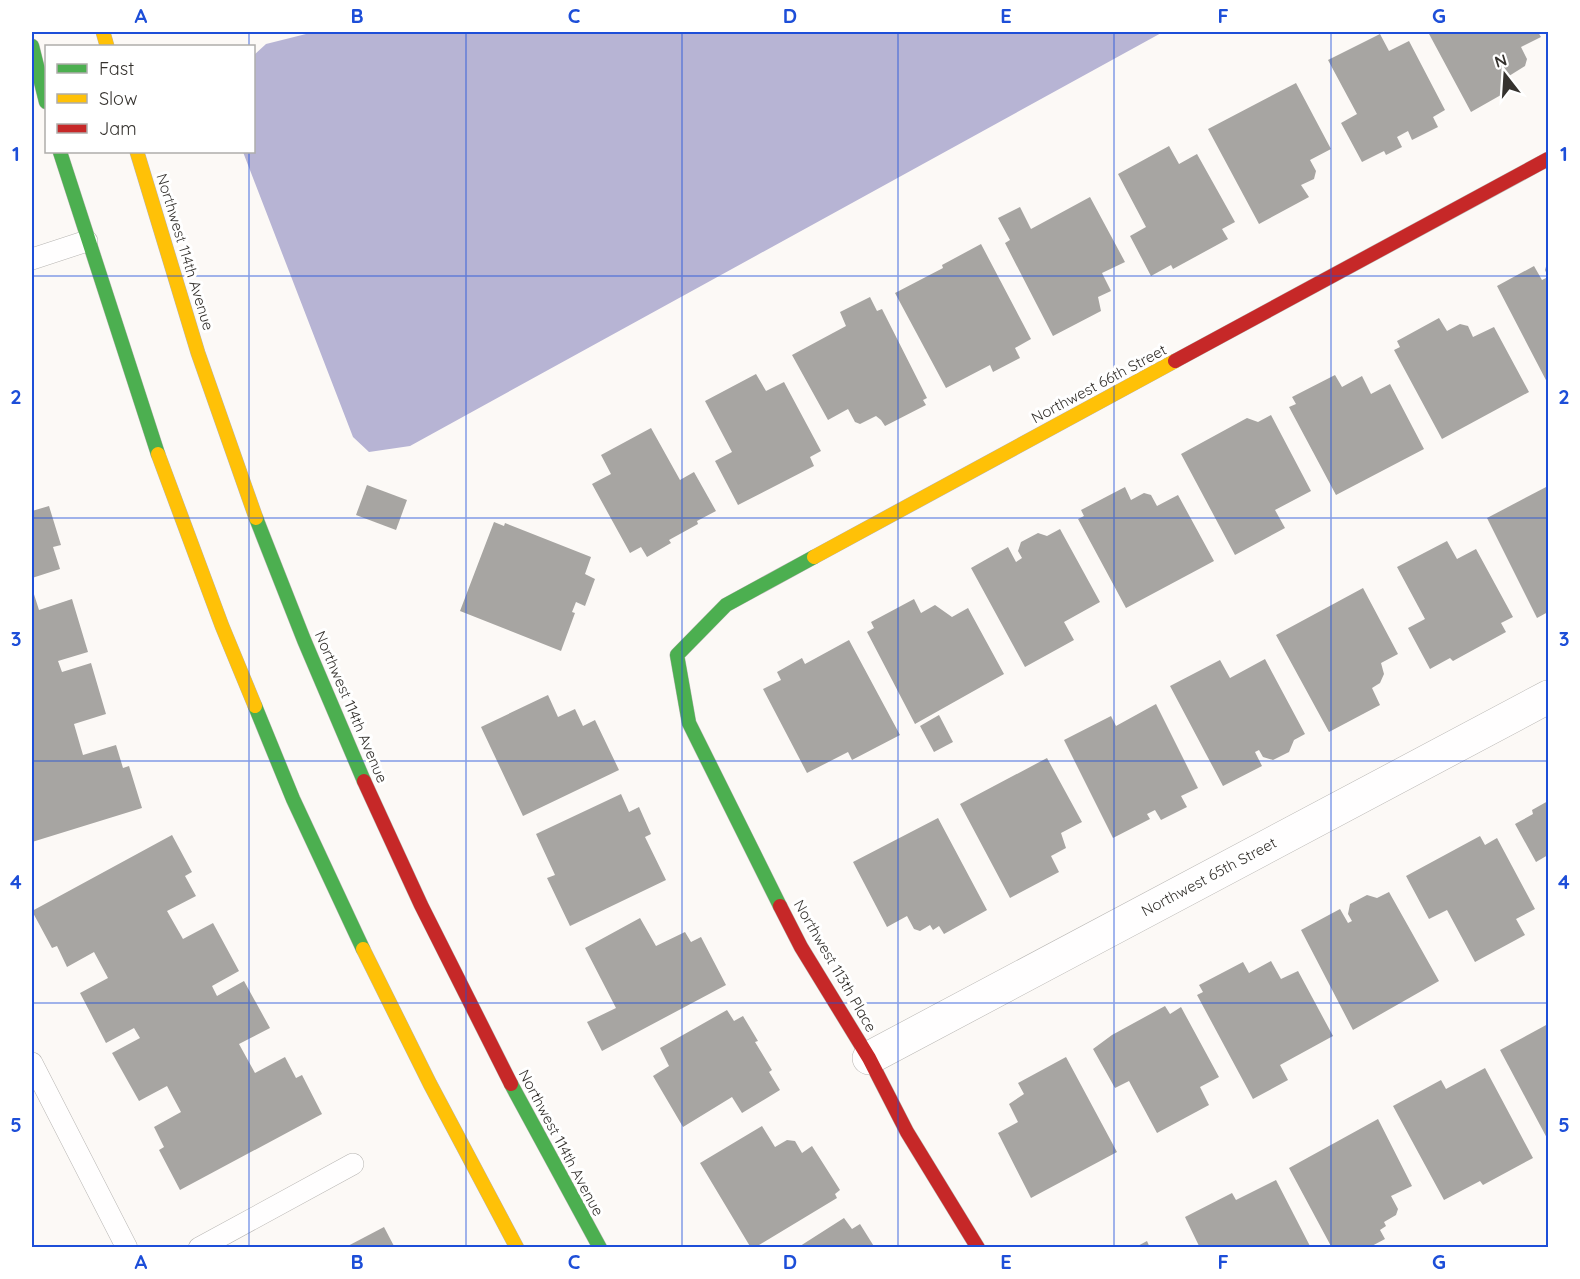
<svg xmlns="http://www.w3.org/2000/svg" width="1580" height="1279" font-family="Quicksand,sans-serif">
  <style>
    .water { fill: #b7b4d4 }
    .building { fill: #a7a5a2 }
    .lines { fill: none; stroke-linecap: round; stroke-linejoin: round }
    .lane-casing { stroke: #b8b6b3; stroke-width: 22 }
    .street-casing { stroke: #b8b6b3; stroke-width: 34 }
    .fast-casing { stroke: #b8b6b3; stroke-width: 15 }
    .slow-casing { stroke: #b8b6b3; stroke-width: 15 }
    .jam-casing { stroke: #b8b6b3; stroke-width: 15 }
    .lane { stroke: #fffefe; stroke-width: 21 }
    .street { stroke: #fffefe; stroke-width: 33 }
    .fast { stroke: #4caf50; stroke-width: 14 }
    .slow { stroke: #ffc107; stroke-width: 14 }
    .jam { stroke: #c62828; stroke-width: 14 }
    .grid { fill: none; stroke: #1d4ed8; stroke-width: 1.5; stroke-opacity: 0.55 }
    .labels { text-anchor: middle; stroke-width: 6; stroke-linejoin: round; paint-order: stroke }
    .street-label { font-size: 15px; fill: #35322e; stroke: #fff }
    .neatline { fill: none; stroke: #1d4ed8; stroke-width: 2 }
    .grid-label { font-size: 20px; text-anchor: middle; font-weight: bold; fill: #1d4ed8 }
  </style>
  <rect width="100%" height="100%" fill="#fcf9f6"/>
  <path class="water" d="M314,32H1163L410,446L369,452L353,437L243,152H254V55L266,44Z"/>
  <g class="building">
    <path d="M1428,32H1538L1541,37L1521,47L1527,59L1525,66L1509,76L1515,87L1471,112Z"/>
    <path d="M1380,34L1389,51L1409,41L1445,110L1433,117L1438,127L1412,140L1408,131L1397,137L1402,147L1386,155L1384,151L1362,162L1341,123L1357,114L1328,60Z"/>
    <path d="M1296,83L1331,149L1310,160L1316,171L1314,179L1301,185L1309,197L1259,224L1208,129Z"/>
    <path d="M1169,146L1179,164L1197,154L1235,222L1222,229L1228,239L1173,269L1171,265L1151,276L1130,236L1146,227L1118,174Z"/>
    <path d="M1090,197L1125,262L1102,273L1111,291L1098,297L1101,311L1053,336L1005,243L1010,240L998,218L1020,207L1031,229Z"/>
    <path d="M981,244L1031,339L1015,348L1020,358L993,372L990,365L946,388L895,293L943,268L942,265Z"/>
    <path d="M1548,260V277L1545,270Z"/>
    <path d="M1534,266L1542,280L1548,277V384L1497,286Z"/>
    <path d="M870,297L877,311L882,309L927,398L923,400L926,405L885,426L881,420L876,416L860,424L855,422L848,409L828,420L792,355L846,326L840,312Z"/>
    <path d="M1439,318L1447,331L1460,324L1468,326L1473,337L1494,327L1529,392L1442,439L1394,350L1400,347L1397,341Z"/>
    <path d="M756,374L766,391L784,382L821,451L810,457L814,466L738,505L715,461L732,452L705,401Z"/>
    <path d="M1335,375L1342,387L1362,376L1371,394L1390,384L1424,449L1336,495L1289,407L1296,404L1292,397Z"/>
    <path d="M1271,415L1311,491L1275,510L1285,528L1235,555L1181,454L1247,418L1258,422Z"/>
    <path d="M651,428L680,480L694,472L716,511L697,521L698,524L669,540L671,543L647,557L641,547L630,553L592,484L611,474L601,455Z"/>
    <path d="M367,485L407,500L396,530L356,515Z"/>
    <path d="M1548,486V612L1537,618L1487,518Z"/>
    <path d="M1125,487L1131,500L1144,493L1151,495L1157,506L1178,495L1214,561L1126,608L1078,519L1084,516L1081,510Z"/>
    <path d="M49,506L61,545L53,547L60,569L32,578V511Z"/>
    <path d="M494,522L504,526L505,523L591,557L585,574L595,579L585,606L576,602L572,612L575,613L561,651L460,611Z"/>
    <path d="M1060,529L1100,602L1064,622L1074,640L1025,667L971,568L1008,547L1016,562L1022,558L1018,551L1021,542L1038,533L1047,536Z"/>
    <path d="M1447,541L1457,559L1476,549L1513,617L1501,623L1506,632L1453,661L1450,658L1430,669L1408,628L1425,619L1397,567Z"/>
    <path d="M32,588L39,610L72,599L88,652L58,661L62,672L91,663L106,714L74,724L83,755L116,745L123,768L129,766L142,808L32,842Z"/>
    <path d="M1363,588L1398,654L1381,663L1384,674L1380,683L1372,688L1380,705L1329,732L1276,635Z"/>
    <path d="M914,599L921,613L935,605L952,617L968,608L1004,674L915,724L867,632L874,628L871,622Z"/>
    <path d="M849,640L900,735L852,760L848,752L807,773L763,689L781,680L777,672L802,658L805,664Z"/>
    <path d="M1265,659L1305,734L1294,740L1289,752L1273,760L1263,757L1259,750L1255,752L1262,766L1223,786L1170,686L1220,660L1230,678Z"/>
    <path d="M548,695L558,717L575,709L583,726L595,720L619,770L523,816L481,727Z"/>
    <path d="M1156,704L1198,788L1181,796L1187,807L1161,820L1155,810L1147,814L1150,819L1113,838L1064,740L1111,716L1116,726Z"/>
    <path d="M939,715L953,742L934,752L920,726Z"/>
    <path d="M1047,758L1082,822L1061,833L1066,848L1051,856L1059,872L1010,898L960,804Z"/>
    <path d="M621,794L629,812L639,807L651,834L645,837L666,880L570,926L547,878L555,875L536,834Z"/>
    <path d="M1548,801V855L1536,862L1515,824L1533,814L1532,810Z"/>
    <path d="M938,818L987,910L944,934L939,926L933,930L930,925L920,931L914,929L907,916L887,927L853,862Z"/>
    <path d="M172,835L192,872L185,876L196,896L167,911L183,939L213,923L239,971L212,986L217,996L244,981L270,1028L239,1044L255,1073L285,1057L296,1078L302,1075L322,1114L180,1190L159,1150L164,1147L154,1127L181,1112L167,1086L139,1101L112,1053L140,1038L134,1028L106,1043L80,993L108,978L94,952L67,967L57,946L52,948L32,911Z"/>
    <path d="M1480,836L1485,845L1497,838L1535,909L1516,919L1525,935L1475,962L1447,910L1429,919L1406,876Z"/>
    <path d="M1389,892L1439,981L1353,1030L1301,930L1340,909L1348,923L1352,921L1348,914L1350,904L1367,895L1377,898Z"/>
    <path d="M640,918L656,946L685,932L691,942L701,937L726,985L602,1051L587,1022L616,1008L585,948Z"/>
    <path d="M1271,961L1281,979L1298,971L1333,1036L1280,1065L1288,1080L1253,1099L1197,995L1203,992L1199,985L1243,962L1249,973Z"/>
    <path d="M1165,1006L1170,1014L1181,1007L1219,1077L1200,1087L1209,1105L1157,1133L1129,1081L1115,1088L1093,1049L1112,1035Z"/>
    <path d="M727,1010L734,1021L743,1016L758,1041L755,1042L772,1070L769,1072L780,1090L742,1113L732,1097L683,1127L653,1076L669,1066L660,1048Z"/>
    <path d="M1548,1024V1140L1500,1050Z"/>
    <path d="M1066,1057L1117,1152L1031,1198L998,1133L1018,1122L1009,1104L1024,1094L1018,1083Z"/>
    <path d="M1485,1068L1533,1158L1483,1185L1480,1181L1444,1200L1393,1106L1441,1080L1446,1089Z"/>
    <path d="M1378,1119L1412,1186L1391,1196L1398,1209L1396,1215L1384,1222L1386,1226L1380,1230L1385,1239L1368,1248H1332L1289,1168Z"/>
    <path d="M762,1126L775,1147L787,1140L795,1141L802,1153L812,1146L840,1190L835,1194L837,1198L754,1248H751L700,1163Z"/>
    <path d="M1276,1180L1311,1248H1200L1185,1217L1232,1193L1236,1200Z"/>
    <path d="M844,1218L852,1229L860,1224L875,1248H797Z"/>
    <path d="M384,1227L395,1248H344Z"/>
    <path d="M1147,1241L1150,1248H1134Z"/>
  </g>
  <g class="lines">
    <g class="lane-casing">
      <g id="lane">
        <path d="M32,259L87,241"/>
        <path d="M32,1063L127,1248"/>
        <path d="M199,1248L353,1164"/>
      </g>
    </g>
    <g class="street-casing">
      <path id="street" d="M869,1058L1548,697"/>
    </g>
    <g class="fast-casing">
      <g id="fast">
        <path d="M32,46L46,102"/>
        <path d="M60,152L158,454"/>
        <path d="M256,518L304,640L364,781"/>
        <path d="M255,706L293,799L363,949"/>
        <path d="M780,906L689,723L677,655L726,605L814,557"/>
        <path d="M511,1084L600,1248"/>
      </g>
    </g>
    <g class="slow-casing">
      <g id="slow">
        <path d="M103,32L107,46"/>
        <path d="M137,152L198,353L256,518"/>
        <path d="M158,454L222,626L255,706"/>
        <path d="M814,557L1175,361"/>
        <path d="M363,949L430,1084L517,1248"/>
      </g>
    </g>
    <g class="jam-casing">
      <g id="jam">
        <path d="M1175,361L1548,159"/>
        <path d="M364,781L421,905L511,1084"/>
        <path d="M780,906L801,947L869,1058L907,1132L978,1248"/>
      </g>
    </g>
    <use href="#lane" class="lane"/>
    <use href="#street" class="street"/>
    <use href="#fast" class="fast"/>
    <use href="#slow" class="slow"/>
    <use href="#jam" class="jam"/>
  </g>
  <path class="grid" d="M249,32V46M466,32V1248M682,32V1248M898,32V1248M1114,32V1248M1331,32V1248M249,152V1248M32,276H1548M32,518H1548M32,761H1548M32,1003H1548"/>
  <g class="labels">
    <g class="street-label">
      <text transform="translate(185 252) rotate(73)" y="5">Northwest 114th Avenue</text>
      <text transform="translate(1099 384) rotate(-28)" y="5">Northwest 66th Street</text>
      <text transform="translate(351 707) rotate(67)" y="5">Northwest 114th Avenue</text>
      <text transform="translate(1209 877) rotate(-28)" y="5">Northwest 65th Street</text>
      <text transform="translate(835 966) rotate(60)" y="5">Northwest 113th Place</text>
      <text transform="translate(561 1143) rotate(62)" y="5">Northwest 114th Avenue</text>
    </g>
  </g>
  <rect width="1580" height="1279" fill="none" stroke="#ffffff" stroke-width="66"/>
  <rect x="45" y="45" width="210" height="108" fill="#ffffff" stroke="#aeadab" stroke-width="1.5"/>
  <rect x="57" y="64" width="30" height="9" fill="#4caf50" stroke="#aeadab" stroke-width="1.5"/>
  <text x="99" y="75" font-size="18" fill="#35322e">Fast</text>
  <rect x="57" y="94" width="30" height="9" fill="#ffc107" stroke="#aeadab" stroke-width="1.5"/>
  <text x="99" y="105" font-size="18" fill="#35322e">Slow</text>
  <rect x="57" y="124" width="30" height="9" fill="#c62828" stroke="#aeadab" stroke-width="1.5"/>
  <text x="99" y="135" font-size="18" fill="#35322e">Jam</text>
  <g transform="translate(1505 75) rotate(343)" stroke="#ffffff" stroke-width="4.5" paint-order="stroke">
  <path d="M0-4.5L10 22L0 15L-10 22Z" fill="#35322e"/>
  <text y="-9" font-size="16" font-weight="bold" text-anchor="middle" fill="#35322e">N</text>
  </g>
  <rect x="33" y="33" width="1514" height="1213" class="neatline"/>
  <g class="grid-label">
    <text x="141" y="23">A</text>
    <text x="357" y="23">B</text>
    <text x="574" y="23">C</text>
    <text x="790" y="23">D</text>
    <text x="1006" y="23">E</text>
    <text x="1223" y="23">F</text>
    <text x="1439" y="23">G</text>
    <text x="16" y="161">1</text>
    <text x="1564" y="161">1</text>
    <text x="16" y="404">2</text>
    <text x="1564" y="404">2</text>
    <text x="16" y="646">3</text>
    <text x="1564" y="646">3</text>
    <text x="16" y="889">4</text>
    <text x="1564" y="889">4</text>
    <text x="16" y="1132">5</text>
    <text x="1564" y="1132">5</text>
    <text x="141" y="1269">A</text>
    <text x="357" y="1269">B</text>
    <text x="574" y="1269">C</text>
    <text x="790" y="1269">D</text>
    <text x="1006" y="1269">E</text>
    <text x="1223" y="1269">F</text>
    <text x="1439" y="1269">G</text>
  </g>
</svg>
